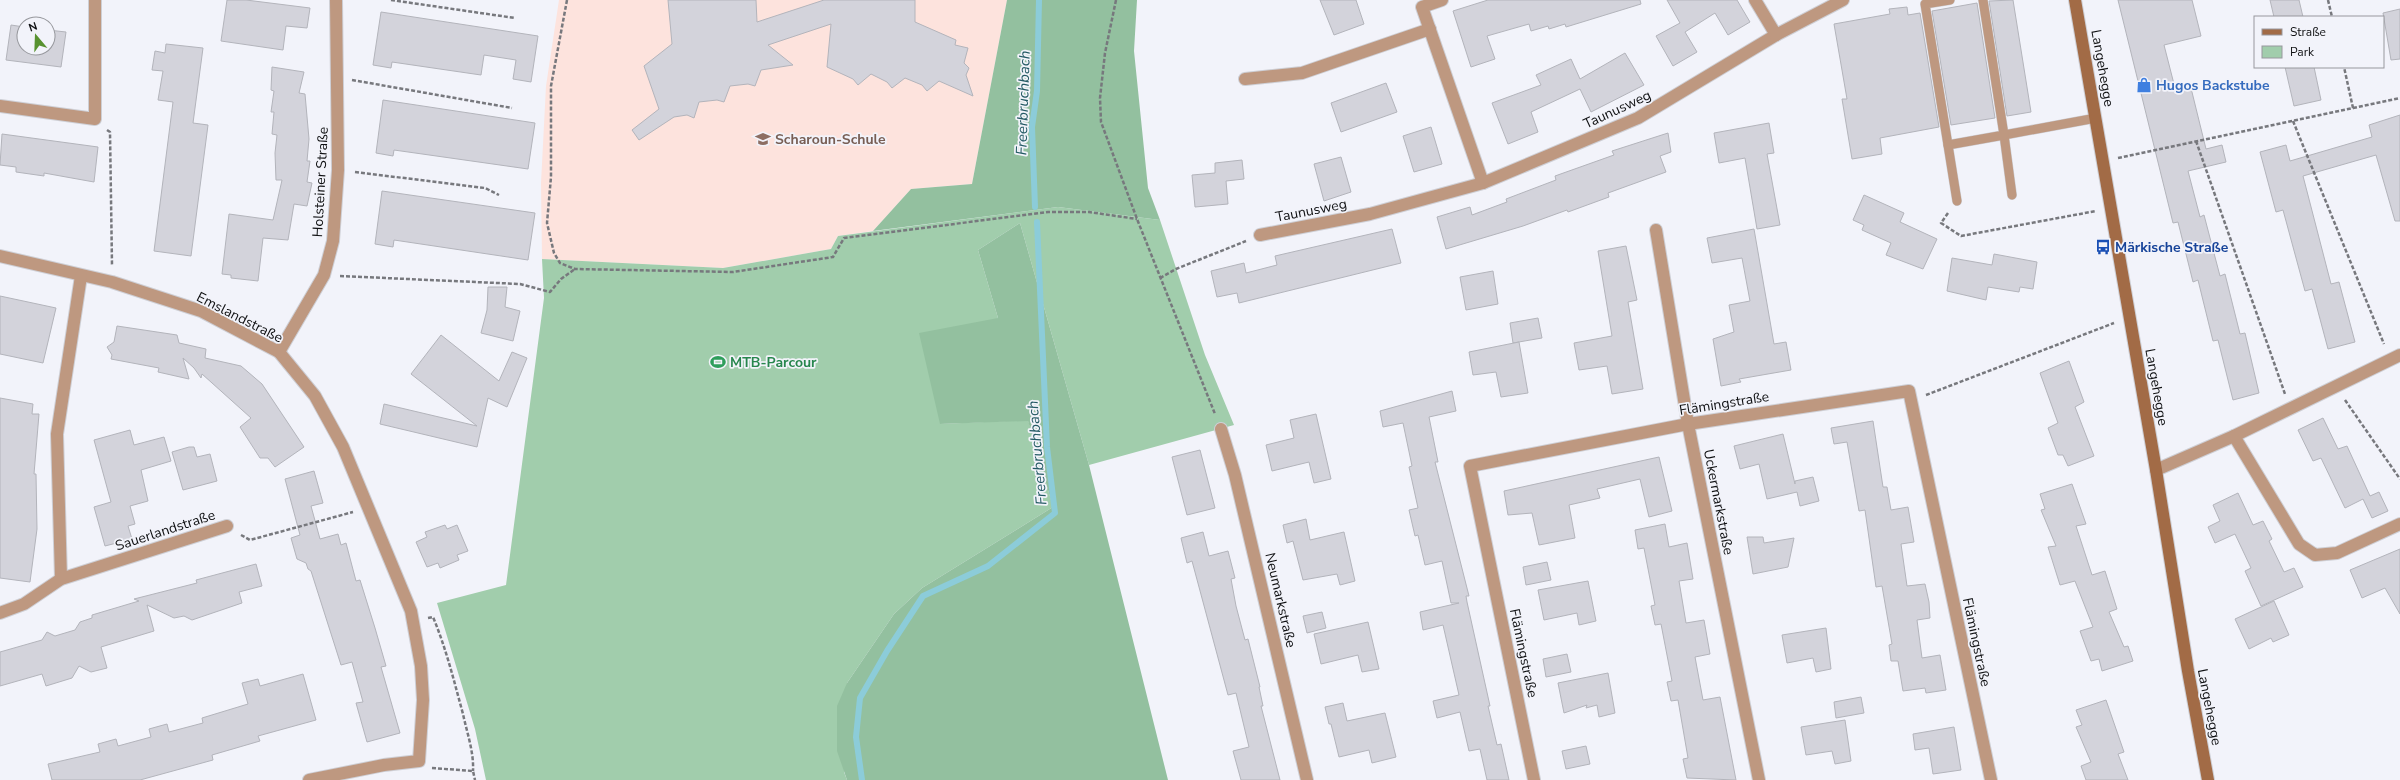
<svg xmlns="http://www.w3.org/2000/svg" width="2400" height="780" font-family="'Nunito Sans',sans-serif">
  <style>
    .education { fill: #fde3dd }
    .green { fill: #a1cdac }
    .forest { fill: #93c09f }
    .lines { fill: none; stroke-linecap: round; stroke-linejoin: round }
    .stream { stroke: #8cccd9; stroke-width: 6 }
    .building { fill: #d3d3db; stroke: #b3b4bb }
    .lane-casing { stroke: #cecfd5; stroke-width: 10 }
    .street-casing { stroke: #cecfd5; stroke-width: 14 }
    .secondary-casing { stroke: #cecfd5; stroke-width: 14 }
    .path { stroke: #77787d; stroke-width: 2.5; stroke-dasharray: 4 2; stroke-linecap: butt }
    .lane { stroke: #be9880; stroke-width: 9 }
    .street { stroke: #be9880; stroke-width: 12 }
    .secondary { stroke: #a26b46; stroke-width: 12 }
    .labels { text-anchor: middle; stroke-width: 3.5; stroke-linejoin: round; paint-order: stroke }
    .street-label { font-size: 14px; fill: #0f1012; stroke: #f2f3fa }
    .shop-label { font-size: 14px; font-weight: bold; fill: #366cbe; stroke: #f2f3fa; text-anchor: start }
    .education-label { font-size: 14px; font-weight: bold; fill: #785e54; stroke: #f2f3fa; text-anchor: start }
    .transit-label { font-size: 14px; font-weight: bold; fill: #164399; stroke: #f2f3fa; text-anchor: start }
    .leisure-label { font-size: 14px; font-weight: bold; fill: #27864d; stroke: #f2f3fa; text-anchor: start }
    .water-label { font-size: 15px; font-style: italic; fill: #245a64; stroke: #f2f3fa }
  </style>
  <rect width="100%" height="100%" fill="#f2f3fa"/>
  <path class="education" d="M559,0H1007L972,184L911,189L873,231L838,236L831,249L723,268L542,259L541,183L546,86Z"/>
  <path class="green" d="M1058,207L1160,220L1205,355L1234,425L1089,465L1020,223L978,250L998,318L940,424L1028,420L1053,507L922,588L894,614L847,683L844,772L847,780H486L475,729L437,603L506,585L544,298L542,259L723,268L831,249L838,236Z"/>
  <g class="forest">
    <path d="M1007,0H1137L1134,51L1148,188L1160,220L1058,207L873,231L911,189L972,184Z"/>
    <path d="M1020,223L1089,465L1168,780H847L837,751V706L847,683L894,614L922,588L1053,507L1028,421L940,424L919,333L998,318L978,250Z"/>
  </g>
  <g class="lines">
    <g class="stream">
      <path d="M1035,207L1032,127L1037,91L1039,0"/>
      <path d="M862,780L856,737L860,698L887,651L923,596L988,566L1055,513L1047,447L1037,222"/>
    </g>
  </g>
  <g class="building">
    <path d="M227,0H246L310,8L307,28L286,26L283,50L221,41Z"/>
    <path d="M668,0H756L757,22L824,0H915V22L956,40L955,45L968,48L964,63L969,68L966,75L973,96L939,81L927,91L922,85L905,78L892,88L887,82L871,74L858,85L853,79L827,67L831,24L768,45L793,65L761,70L755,86L748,84L730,86L724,102L717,100L699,102L694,118L687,115L674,117L639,140L632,130L659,109L644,66L672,44Z"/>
    <path d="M1320,0H1356L1364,24L1334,35Z"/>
    <path d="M1488,0H1640L1641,4L1566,27L1565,24L1549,29L1548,26L1531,31L1529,24L1487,36L1495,59L1471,67L1453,11Z"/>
    <path d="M1667,0H1737L1750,22L1728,35L1715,13L1685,32L1697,52L1673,66L1656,36L1680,23Z"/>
    <path d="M2013,0L2031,112L2007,116L1989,1Z"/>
    <path d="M2118,0H2192L2201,36L2164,45L2175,88L2190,84L2206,149L2222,145L2226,162L2188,171L2200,217L2204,215L2220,276L2225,274L2240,334L2245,333L2259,393L2233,400L2218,340L2213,341L2198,280L2193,282L2178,222L2173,223Z"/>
    <path d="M2270,0H2299L2303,17H2274Z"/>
    <path d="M1977,3L1995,118L1951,125L1932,11Z"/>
    <path d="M1907,7L1908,15L1920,13L1939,127L1880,138L1882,154L1852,159L1842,99H1847L1834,24L1890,14L1889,9Z"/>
    <path d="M2400,9V59L2391,60L2383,13Z"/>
    <path d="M381,12L538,36L531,82L513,79L516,60L484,55L481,75L392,62L391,68L373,65Z"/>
    <path d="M11,25L24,27V48H48V30L66,32L61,67L6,60Z"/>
    <path d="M166,44L203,48L193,123L208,125L191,256L154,251L173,102L158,100L163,71L152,70L155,51L165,53Z"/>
    <path d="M1625,53L1644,85L1591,112L1580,89L1531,112L1538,132L1508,144L1492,103L1541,85L1536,75L1571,59L1580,79Z"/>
    <path d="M272,67L304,72L299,93L305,94L309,139L307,161H310L307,182L312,183L307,206L294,204L288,240L263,238L258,281L231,278V275L222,274L229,214L273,220L282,180H276L275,153L277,135L272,134L274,112H271L274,91L271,90Z"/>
    <path d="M2285,67H2314L2321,100L2294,106Z"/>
    <path d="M1386,83L1397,112L1341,132L1331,103Z"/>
    <path d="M383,100L535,123L528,169L394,150L393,156L376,153Z"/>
    <path d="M2400,115V221H2395L2376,155L2303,176L2331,284L2339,282L2355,342L2328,349L2312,289L2305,291L2283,210L2276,212L2260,152L2286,145L2290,161L2372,137L2369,125Z"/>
    <path d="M1769,123L1774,153L1767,154L1780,225L1757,229L1745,158L1719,163L1714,133Z"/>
    <path d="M1431,127L1442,164L1414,172L1403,136Z"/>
    <path d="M1668,133L1671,152L1660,156L1666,172L1608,193L1609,197L1568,212L1567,210L1523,226L1446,249L1437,217L1470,207L1472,215L1507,202L1506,199L1556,180L1555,176L1614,155L1612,151Z"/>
    <path d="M2,134L98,147L94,182L44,173V176L16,172V167L0,165Z"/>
    <path d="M1341,157L1351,192L1324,201L1314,164Z"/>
    <path d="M1242,160L1244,179L1226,181L1228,204L1195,207L1192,175L1215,173V163Z"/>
    <path d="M382,191L535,213L528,260L394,240L393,247L375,244Z"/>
    <path d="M1864,195L1904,213L1900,222L1937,239L1923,269L1886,255L1891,243L1862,230L1864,225L1853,220Z"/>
    <path d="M1392,229L1401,263L1239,303L1237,293L1217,297L1211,271L1244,263L1246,273L1277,265L1275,256Z"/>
    <path d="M1754,229L1774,344L1786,342L1791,370L1739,379L1741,382L1721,386L1713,339L1734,332L1729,305L1750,301L1742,258L1712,263L1707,238Z"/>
    <path d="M1626,246L1637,300L1628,302L1643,389L1612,394L1607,366L1579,370L1574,343L1612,336L1598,251Z"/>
    <path d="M1994,254L2037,262L2033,289L2020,287L2019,292L1988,287L1986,300L1947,291L1952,258L1992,265Z"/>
    <path d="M1493,271L1498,304L1466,310L1460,277Z"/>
    <path d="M488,287H507L505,307L520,311L513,341L481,333L487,310Z"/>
    <path d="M0,296L56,308L43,363L0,354Z"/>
    <path d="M1538,318L1542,338L1513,343L1510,323Z"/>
    <path d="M117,326L177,335L179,343L206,349L205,358L241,366L262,384L304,447L275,467L268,458H260L240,427L251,418L202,374L201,378L194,368L183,358L189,379L158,372L159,368L111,359L112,355L107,347L114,342Z"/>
    <path d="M441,335L499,381L512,352L527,358L507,407L488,398L477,447L380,424L384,404L477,426L411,374Z"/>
    <path d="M1519,342L1528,393L1501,397L1496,372L1473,375L1469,352Z"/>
    <path d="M2069,361L2084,402L2075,407L2094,456L2068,466L2063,455H2058L2048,428L2058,423L2040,373Z"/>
    <path d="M1452,391L1456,411L1429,417L1438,462H1435L1469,596H1466L1467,602L1490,706H1488L1497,745L1501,744L1509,780H1487L1480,749L1469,751L1460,712L1437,718L1433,701L1459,695L1443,625L1423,630L1420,612L1459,603H1451L1442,561L1425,565L1418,535L1415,536L1409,510L1418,508L1409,467L1412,466L1403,423L1383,427L1380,411Z"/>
    <path d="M0,398L33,404L32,414H39L34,474H36L37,529L30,582L0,578Z"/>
    <path d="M1316,414L1331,479L1314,483L1309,462L1272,471L1266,445L1294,438L1290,420Z"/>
    <path d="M2323,418L2338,449L2347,446L2370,496L2379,492L2388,511L2372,518L2363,499L2345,508L2321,458L2313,461L2298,430Z"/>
    <path d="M1873,421L1883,487H1887L1891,510L1908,507L1914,542L1901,544L1907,586L1925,584L1929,602L1930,618L1917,620L1922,658L1940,655L1946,690L1926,693L1925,688L1903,691L1898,661H1891L1889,645L1892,644L1882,586L1876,587L1865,510L1859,511L1847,442L1834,444L1831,428Z"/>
    <path d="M130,430L134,445L164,437L171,461L141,470L148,501L130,506L135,524L128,526L132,539L105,546L94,507L111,502L94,440Z"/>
    <path d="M1783,434L1795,484V481L1813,477L1819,501L1800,506L1797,492L1767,499L1759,464L1740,469L1734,446Z"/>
    <path d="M189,447H194L197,457L210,454L217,481L183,490L172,452Z"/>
    <path d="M1200,450L1215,508L1187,515L1172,457Z"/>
    <path d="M1659,457L1672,511L1649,517L1640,479L1597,489L1600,498L1569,505L1575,538L1539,545L1532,513L1508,515L1504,491Z"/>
    <path d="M314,471L323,503L311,506L320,539L338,534L341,545L346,543L356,581L360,580L375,628L386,666L381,667L400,733L367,742L356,703L363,702L352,662L341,665L311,571L308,569L306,563L297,559L291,538L300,535L285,479Z"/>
    <path d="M2072,484L2086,524L2076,526L2092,575L2105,571L2117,609L2109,612L2124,647L2128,646L2133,661L2102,671L2099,659L2091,661L2080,631L2093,627L2075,581L2060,585L2048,547L2056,546L2041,510L2045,509L2040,494Z"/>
    <path d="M2238,493L2253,525L2263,521L2272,539L2269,541L2284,572L2294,568L2303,587L2261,606L2245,571L2251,568L2235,534L2215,543L2208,527L2220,521L2213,505Z"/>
    <path d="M1306,519L1310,540L1344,532L1355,581L1340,585L1337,574L1303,580L1293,541L1287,543L1283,525Z"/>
    <path d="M1665,524L1669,547L1687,543L1693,579L1679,581L1686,623L1704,620L1710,654L1695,657L1703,700L1720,697L1736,780L1687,778L1683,759L1688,758L1678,700L1671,701L1667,682L1672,681L1661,624L1655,625L1651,606L1655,605L1644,548L1638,549L1635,530Z"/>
    <path d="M445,525L447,529L457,525L468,551L457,555L459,560L440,568L438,563L427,567L416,542L427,537L425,532Z"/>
    <path d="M1203,532L1209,556L1228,551L1235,578L1231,579L1236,606L1245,640L1248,639L1260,687H1259L1263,706H1261L1280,780H1241L1233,751L1249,747L1236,693L1228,695L1192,561L1187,563L1181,538Z"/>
    <path d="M1747,537H1763L1764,543L1794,538L1788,567L1753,574Z"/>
    <path d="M2400,549V614L2385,588L2362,598L2350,570Z"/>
    <path d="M1547,562L1551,580L1526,585L1523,567Z"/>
    <path d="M256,564L262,586L239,592L242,603L192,620L184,616L174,618L147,605L154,631L101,647L107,668L91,672L79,666L72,678L46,686L42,674L0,686V652L42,640L47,632L55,636L75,630L80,622L92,618V615L139,601L134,599L197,583L196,580Z"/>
    <path d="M1588,581L1596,621L1579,625L1577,613L1544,620L1538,590Z"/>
    <path d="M2274,601L2289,635L2273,642L2271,638L2249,649L2235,619Z"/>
    <path d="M1322,612L1326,628L1307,633L1303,616Z"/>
    <path d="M1368,622L1379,669L1362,672L1358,655L1321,664L1314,634Z"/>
    <path d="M1826,628L1831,669L1816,672L1813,658L1787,663L1782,635Z"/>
    <path d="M1567,654L1571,672L1546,677L1543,659Z"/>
    <path d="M1608,673L1615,713L1599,717L1597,705L1586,708L1587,705L1564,713L1558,683Z"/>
    <path d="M303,674L316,720L258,736L260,741L212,755L213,760L140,780H52L48,764L100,752L98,744L116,739L118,746L151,737L149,729L167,724L169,732L203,723L202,718L248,704L242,683L258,679L260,686Z"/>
    <path d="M1861,697L1864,713L1836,718L1834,702Z"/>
    <path d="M2106,700L2124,752L2118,754L2128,780H2086L2081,766L2091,762L2076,727L2082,725L2076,710Z"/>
    <path d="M1343,703L1347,721L1385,713L1396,757L1372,763L1369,750L1339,757L1331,724H1329L1325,707Z"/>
    <path d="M1845,720L1851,761L1835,764L1832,751L1806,755L1801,727Z"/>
    <path d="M1954,727L1961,770L1933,774L1929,748L1915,750L1913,734Z"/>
    <path d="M1586,746L1590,764L1566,769L1562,751Z"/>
  </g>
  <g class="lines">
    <g class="lane-casing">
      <g id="lane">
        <path d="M1948,145L1925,4L1950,0"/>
        <path d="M2012,195L2004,135L2096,118"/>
        <path d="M1957,201L1948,145L2004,135L1983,0"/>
      </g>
    </g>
    <g class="street-casing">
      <g id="street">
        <path d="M1442,0L1422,7L1483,183L1638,118L1776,35L1843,0"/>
        <path d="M1755,0L1776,35"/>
        <path d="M1245,79L1302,73L1430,29"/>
        <path d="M0,106L95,119V0"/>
        <path d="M1656,230L1688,424L1759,780"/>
        <path d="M1260,235L1370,214L1483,183"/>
        <path d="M0,256L112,282L201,311L279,352L315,396L343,447L411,611L421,666L423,700L419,761L384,765L309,780"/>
        <path d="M279,352L324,275L333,241L338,170L336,0"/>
        <path d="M1221,429L1235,475L1307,780"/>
        <path d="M2234,436L2299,544L2315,555L2337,553L2400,524"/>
        <path d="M2156,470L2234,436L2400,355"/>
        <path d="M61,579L57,434L81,276"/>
        <path d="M0,613L24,604L61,579L227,526"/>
        <path d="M1534,780L1470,466L1688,424L1909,391L1991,780"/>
      </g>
    </g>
    <g class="secondary-casing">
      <path id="secondary" d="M2075,0L2156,470L2188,671L2208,780"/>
    </g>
    <g class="path">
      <path d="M391,0L515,18"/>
      <path d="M567,0L551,86V177L547,223L554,253L560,263L575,269L733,272L833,257L844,238L1048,212H1089L1137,219"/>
      <path d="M1116,0L1105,53L1100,98L1101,122L1137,219L1215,414"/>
      <path d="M2328,0L2332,17"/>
      <path d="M352,80L512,108"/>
      <path d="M2353,108L2400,98"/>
      <path d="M2293,121L2384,344"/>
      <path d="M107,130L110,132L112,265"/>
      <path d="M2196,141L2285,394"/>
      <path d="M2118,158L2353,108L2344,67"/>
      <path d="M355,172L485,188L499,195"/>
      <path d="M1948,213L1941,223L1961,236L2096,211"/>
      <path d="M340,276L520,284L550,292L561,279L575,269"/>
      <path d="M1160,278L1176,269L1246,241"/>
      <path d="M1926,395L2114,323"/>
      <path d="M2345,400L2400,479"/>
      <path d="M241,535L250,540L353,512"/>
      <path d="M428,618L433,617C446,648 454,681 463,714C467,733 474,752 473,771"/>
      <path d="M432,768L473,771L475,780"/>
    </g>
    <use href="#lane" class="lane"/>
    <use href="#street" class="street"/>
    <use href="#secondary" class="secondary"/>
  </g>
  <defs>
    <g id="shop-bare" transform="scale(1.2)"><path d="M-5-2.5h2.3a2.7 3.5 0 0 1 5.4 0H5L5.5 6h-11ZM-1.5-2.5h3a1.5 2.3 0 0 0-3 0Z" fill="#3f7fe0" stroke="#f2f3fa" stroke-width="2.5" paint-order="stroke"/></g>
    <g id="school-bare" transform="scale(1.2)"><path d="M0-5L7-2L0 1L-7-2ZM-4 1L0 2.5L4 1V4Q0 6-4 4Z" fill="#8d6e63" stroke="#f2f3fa" stroke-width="2.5" paint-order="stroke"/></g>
    <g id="bus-bare" transform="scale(1.2)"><path d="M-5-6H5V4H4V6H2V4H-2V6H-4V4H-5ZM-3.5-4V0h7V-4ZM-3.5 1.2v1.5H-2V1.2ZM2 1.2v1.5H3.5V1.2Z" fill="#1a4fb4" stroke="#f2f3fa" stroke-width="2.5" paint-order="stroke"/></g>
    <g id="stadium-bare" transform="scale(1.2)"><path d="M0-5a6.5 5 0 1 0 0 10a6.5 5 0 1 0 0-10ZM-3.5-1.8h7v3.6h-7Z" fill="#2e9e5b" stroke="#f2f3fa" stroke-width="2.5" paint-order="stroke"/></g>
  </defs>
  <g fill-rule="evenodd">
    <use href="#shop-bare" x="2144" y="85"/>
    <use href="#school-bare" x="763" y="139"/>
    <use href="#bus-bare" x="2103" y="247"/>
    <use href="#stadium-bare" x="718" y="362"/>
  </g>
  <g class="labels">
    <g class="street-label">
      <text transform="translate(2103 68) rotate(80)" y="5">Langehegge</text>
      <text transform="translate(1617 109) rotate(-25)" y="5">Taunusweg</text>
      <text transform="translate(320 182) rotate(-87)" y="5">Holsteiner Straße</text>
      <text transform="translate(1311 210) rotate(-11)" y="5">Taunusweg</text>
      <text transform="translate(240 317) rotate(27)" y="5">Emslandstraße</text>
      <text transform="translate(2157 387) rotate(80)" y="5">Langehegge</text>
      <text transform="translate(1724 403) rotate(-9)" y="5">Flämingstraße</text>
      <text transform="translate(1719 502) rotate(79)" y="5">Uckermarkstraße</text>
      <text transform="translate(165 530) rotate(-18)" y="5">Sauerlandstraße</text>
      <text transform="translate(1281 600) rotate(77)" y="5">Neumarkstraße</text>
      <text transform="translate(1977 642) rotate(78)" y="5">Flämingstraße</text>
      <text transform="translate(1524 653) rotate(78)" y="5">Flämingstraße</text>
      <text transform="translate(2210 707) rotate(79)" y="5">Langehegge</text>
    </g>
    <g class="shop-label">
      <text x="2156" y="90">Hugos Backstube</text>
    </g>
    <g class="education-label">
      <text x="775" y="144">Scharoun-Schule</text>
    </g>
    <g class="transit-label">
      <text x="2115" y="252">Märkische Straße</text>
    </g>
    <g class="leisure-label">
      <text x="730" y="367">MTB-Parcour</text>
    </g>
    <g class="water-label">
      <text transform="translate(1023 103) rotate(-88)" y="5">Freerbruchbach</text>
      <text transform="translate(1037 453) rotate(-95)" y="5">Freerbruchbach</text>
    </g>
  </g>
  <rect x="2254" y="16" width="130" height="52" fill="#f2f3fa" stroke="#97989d"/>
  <rect x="2262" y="29" width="20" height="6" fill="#a26b46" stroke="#97989d"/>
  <text x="2290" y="36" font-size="12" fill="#0f1012">Straße</text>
  <rect x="2262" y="46" width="20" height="12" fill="#a1cdac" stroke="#97989d"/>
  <text x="2290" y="56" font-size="12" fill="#0f1012">Park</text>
  <g transform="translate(36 36) rotate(341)"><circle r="19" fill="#f2f3fa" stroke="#97989d"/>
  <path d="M0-3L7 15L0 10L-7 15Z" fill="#589230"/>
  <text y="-6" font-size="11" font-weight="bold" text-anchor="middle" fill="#0f1012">N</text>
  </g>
</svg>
